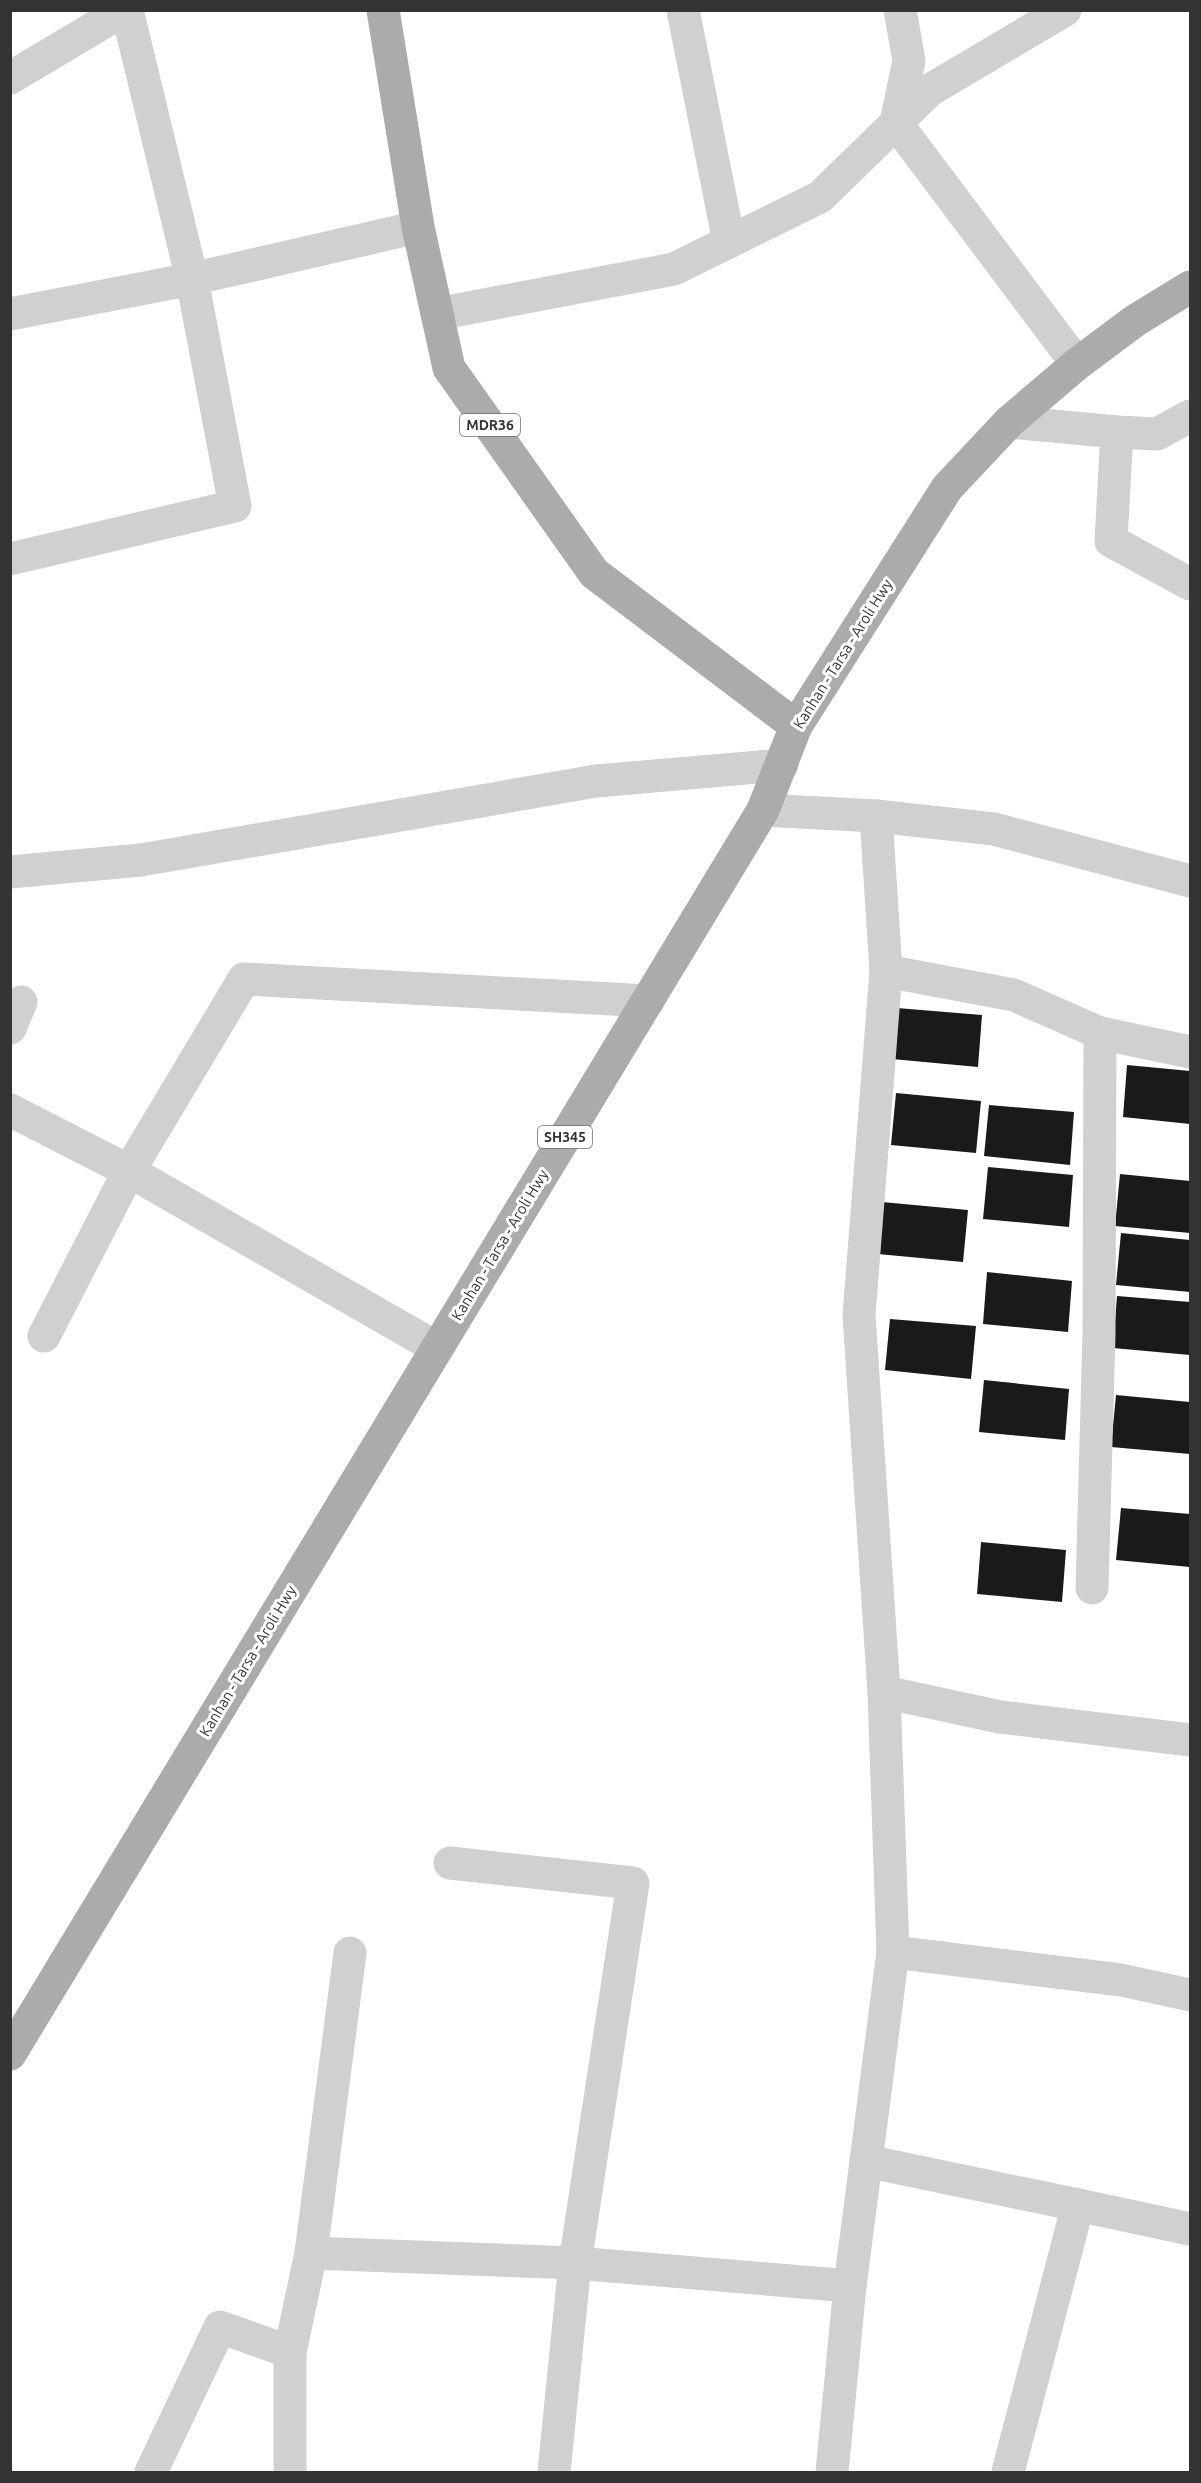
<svg xmlns="http://www.w3.org/2000/svg" width="1201" height="2483" font-family="Ubuntu,sans-serif">
  <style>
    .building { fill: #1a1a1a }
    .lines { fill: none; stroke-linecap: round; stroke-linejoin: round }
    .minor { stroke: #d0d0d0; stroke-width: 33 }
    .primary { stroke: #ababab; stroke-width: 33 }
    .labels { text-anchor: middle; stroke-width: 6; stroke-linejoin: round; paint-order: stroke }
    .shield { fill: #fff; stroke: #707070; stroke-width: 1.5 }
    .shield-label { font-size: 14px; font-weight: bold; fill: #333 }
    .street-label { font-size: 15px; fill: #333; stroke: #fff }
  </style>
  <rect width="100%" height="100%" fill="#fff"/>
  <g class="building">
    <path d="M897,1008L982,1015L978,1067L892,1059Z"/>
    <path d="M1127,1065L1190,1071V1124L1123,1117Z"/>
    <path d="M896,1093L981,1101L976,1153L891,1145Z"/>
    <path d="M989,1105L1074,1112L1070,1165L984,1156Z"/>
    <path d="M988,1167L1073,1175L1069,1227L983,1219Z"/>
    <path d="M1120,1174L1190,1181V1233L1115,1226Z"/>
    <path d="M882,1202L968,1210L963,1262L878,1254Z"/>
    <path d="M1121,1233L1190,1240V1292L1116,1285Z"/>
    <path d="M987,1272L1072,1281L1068,1332L983,1324Z"/>
    <path d="M1117,1296L1190,1302V1355L1113,1348Z"/>
    <path d="M890,1319L976,1326L971,1379L885,1370Z"/>
    <path d="M984,1380L1069,1389L1065,1440L979,1432Z"/>
    <path d="M1116,1395L1190,1402V1454L1111,1447Z"/>
    <path d="M1121,1508L1190,1514V1567L1116,1560Z"/>
    <path d="M981,1542L1066,1550L1062,1602L977,1594Z"/>
  </g>
  <g class="lines">
    <g class="minor">
      <path d="M683,10L729,242"/>
      <path d="M900,10L909,61L896,123L1077,364"/>
      <path d="M10,78L124,10"/>
      <path d="M10,314L192,279L418,227"/>
      <path d="M437,314L674,269L820,197L930,90L1065,10"/>
      <path d="M1009,422L1117,432L1157,434L1190,416"/>
      <path d="M1117,432L1111,541L1190,584"/>
      <path d="M10,559L235,506L192,279L127,10"/>
      <path d="M763,810L876,816L886,971"/>
      <path d="M876,816L994,829L1190,881"/>
      <path d="M10,872L141,860L596,781L782,765"/>
      <path d="M10,1028L21,1002"/>
      <path d="M10,1110L129,1171L437,1348"/>
      <path d="M44,1336L129,1171L244,979L648,1001"/>
      <path d="M1092,1588L1099,1334L1100,1033"/>
      <path d="M884,1692L1000,1717L1190,1740"/>
      <path d="M450,1863L633,1883L575,2263L850,2286L832,2472"/>
      <path d="M893,1952L1121,1980L1190,1995"/>
      <path d="M866,2161L1078,2205"/>
      <path d="M311,2253L350,1953"/>
      <path d="M850,2286L893,1952L884,1692L859,1315L886,971L1014,995L1100,1033L1190,1052"/>
      <path d="M151,2472L220,2327L290,2352"/>
      <path d="M290,2472V2352L311,2253L575,2263L554,2472"/>
      <path d="M1008,2472L1078,2205L1190,2229"/>
    </g>
    <g class="primary">
      <path d="M383,10L418,227L449,368L594,573L796,726"/>
      <path d="M10,2054L763,810L796,726L947,488L1009,422L1077,364L1136,320L1190,287"/>
    </g>
  </g>
  <g class="labels">
    <g class="shield">
      <rect x="460" y="414" width="60" height="22" rx="4.5"/>
      <rect x="538" y="1126" width="54" height="22" rx="4.5"/>
    </g>
    <g class="shield-label">
      <text x="490" y="430">MDR36</text>
      <text x="565" y="1142">SH345</text>
    </g>
    <g class="street-label">
      <text transform="translate(843 654) rotate(-58)" y="5">Kanhan - Tarsa - Aroli Hwy</text>
      <text transform="translate(500 1245) rotate(-59)" y="5">Kanhan - Tarsa - Aroli Hwy</text>
      <text transform="translate(248 1661) rotate(-59)" y="5">Kanhan - Tarsa - Aroli Hwy</text>
    </g>
  </g>
  <rect width="1201" height="2483" fill="none" stroke="#333333" stroke-width="24"/>
</svg>
